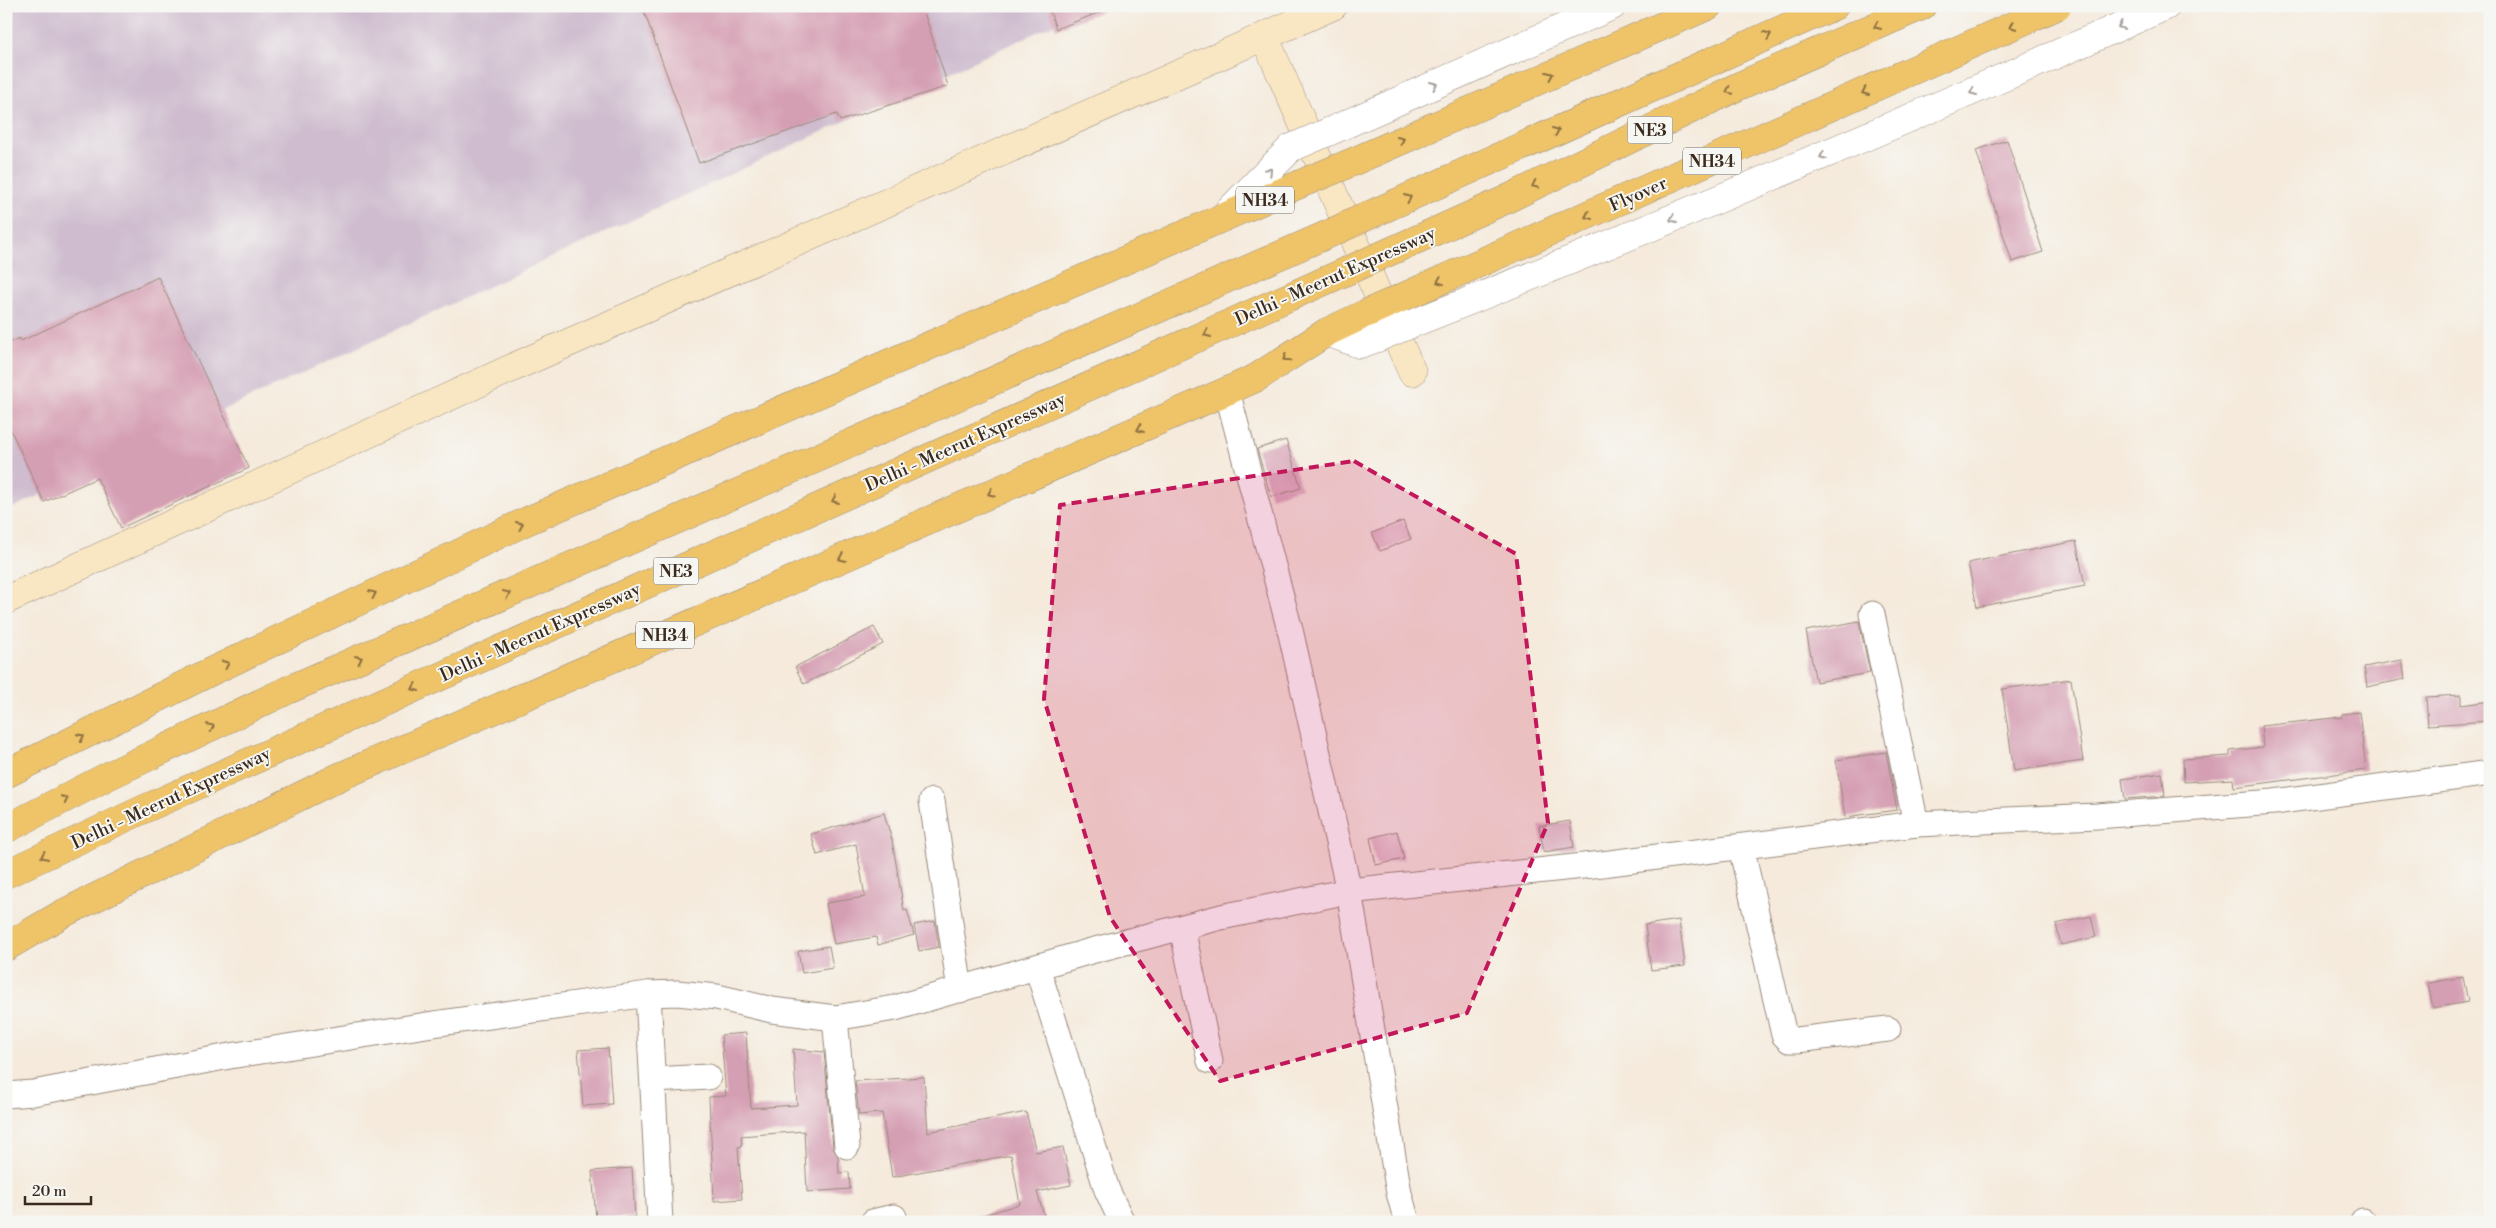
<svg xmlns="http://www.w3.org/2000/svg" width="2496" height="1228" font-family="'Libre Bodoni',serif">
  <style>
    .industrial { fill: #cfbdcf }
    .building { fill: #d59fb3 }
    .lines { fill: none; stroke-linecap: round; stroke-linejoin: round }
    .minor-casing { stroke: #988a7c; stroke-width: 27 }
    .tertiary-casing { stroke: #988a7c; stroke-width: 29 }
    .secondary-casing { stroke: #988a7c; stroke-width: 29 }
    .trunk-casing { stroke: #988a7c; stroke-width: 29 }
    .motorway-casing { stroke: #988a7c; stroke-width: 29 }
    .minor { stroke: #fff; stroke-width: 25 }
    .tertiary { stroke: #fff; stroke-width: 28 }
    .secondary { stroke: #f9e7c3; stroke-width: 28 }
    .trunk { stroke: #efc469; stroke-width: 28 }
    .motorway { stroke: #efc469; stroke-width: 28 }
    .tertiary-bridge-casing { stroke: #988a7c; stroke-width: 29; stroke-linecap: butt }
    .trunk-bridge-casing { stroke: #988a7c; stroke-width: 29; stroke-linecap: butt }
    .motorway-bridge-casing { stroke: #988a7c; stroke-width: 29; stroke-linecap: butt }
    .tertiary-bridge { stroke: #fff; stroke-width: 28 }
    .trunk-bridge { stroke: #efc469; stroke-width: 28 }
    .motorway-bridge { stroke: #efc469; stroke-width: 28 }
    .oneway { stroke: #8c6f40 }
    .oneway2 { stroke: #a79f9a }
    .marked { fill: #c2185b; fill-opacity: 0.2; stroke: #c2185b; stroke-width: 4; stroke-dasharray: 10 6; stroke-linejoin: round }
    .labels { text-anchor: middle; stroke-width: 4; stroke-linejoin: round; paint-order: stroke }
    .shield { fill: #f6f6f2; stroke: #73675e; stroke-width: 1 }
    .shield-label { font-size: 16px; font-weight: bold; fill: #3b2a1e }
    .street-label { font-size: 18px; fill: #3b2a1e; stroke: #f6f6f2 }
  </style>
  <rect width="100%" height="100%" fill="#f6f6f2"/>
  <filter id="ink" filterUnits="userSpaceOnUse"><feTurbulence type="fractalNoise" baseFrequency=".02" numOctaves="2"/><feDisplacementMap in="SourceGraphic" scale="10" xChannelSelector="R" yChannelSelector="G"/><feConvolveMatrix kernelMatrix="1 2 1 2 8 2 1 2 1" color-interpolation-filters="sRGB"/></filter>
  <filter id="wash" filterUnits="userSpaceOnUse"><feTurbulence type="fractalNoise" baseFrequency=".0096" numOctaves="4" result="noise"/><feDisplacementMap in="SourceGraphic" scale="20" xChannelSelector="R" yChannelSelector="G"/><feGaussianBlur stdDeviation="1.12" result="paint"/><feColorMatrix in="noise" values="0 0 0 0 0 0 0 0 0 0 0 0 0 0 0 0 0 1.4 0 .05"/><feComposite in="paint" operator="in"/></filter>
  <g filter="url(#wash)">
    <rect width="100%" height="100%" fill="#f5eadb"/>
    <path class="industrial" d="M6,6H1093L6,511Z"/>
    <g id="blocks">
      <g class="building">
        <path d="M642,6H922L948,86L840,121L837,114L699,163Z"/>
        <path d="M1048,6H1111V8L1056,29Z"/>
        <path d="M2007,140L2043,252L2012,262L1976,150Z"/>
        <path d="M158,277L249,468L121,528L97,478L44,502L6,420V344L20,338L21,341Z"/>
        <path d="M1286,440L1301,488L1271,497L1257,449Z"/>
        <path d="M1403,521L1411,539L1380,551L1372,533Z"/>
        <path d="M2076,541L2085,586L1977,607L1968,563Z"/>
        <path d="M1859,621L1870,673L1816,682L1806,631Z"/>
        <path d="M874,627L883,644L804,684L795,667Z"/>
        <path d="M2402,660L2405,679L2367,687L2364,667Z"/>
        <path d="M2071,679L2083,761L2014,771L2002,689Z"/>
        <path d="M2461,695V705L2490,701V721L2428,725L2426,697Z"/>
        <path d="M2359,712L2366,770L2234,787L2233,779L2184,782L2183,759L2230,756V751L2263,747L2261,726L2342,717V714Z"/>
        <path d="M1886,752L1897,810L1845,817L1836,760Z"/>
        <path d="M2162,773L2165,796L2125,799L2122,779Z"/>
        <path d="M884,813L892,840L904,911L907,910L914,935L878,945L876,937L834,944L826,903L865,897L856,844L817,855L811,834Z"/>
        <path d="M1570,821L1574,847L1544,852L1539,826Z"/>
        <path d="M1397,831L1404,859L1376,865L1370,838Z"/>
        <path d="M2091,916L2096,937L2061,945L2056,924Z"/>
        <path d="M1679,920L1685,966L1651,970L1645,925Z"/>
        <path d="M935,921L939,947L919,951L914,925Z"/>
        <path d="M829,946L833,968L802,973L798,951Z"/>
        <path d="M2463,977L2468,1002L2433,1008L2428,983Z"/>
        <path d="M746,1033L751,1108L797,1105L793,1049L824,1052L833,1147L838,1157L839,1173L849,1172L850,1189L807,1192L804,1131L741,1136L742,1146L738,1147L742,1199L714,1201L709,1097L726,1096L721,1035Z"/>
        <path d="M608,1048L612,1104L583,1106L578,1050Z"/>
        <path d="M924,1077L928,1132L1026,1112L1036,1152L1063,1147L1071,1185L1037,1192L1046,1222H977V1217L1020,1204L1011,1155L892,1177L882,1113L859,1115L855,1081Z"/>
        <path d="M632,1168L635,1217L596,1219L592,1171Z"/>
      </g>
    </g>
  </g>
  <g filter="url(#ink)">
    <use href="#blocks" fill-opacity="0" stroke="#988a7c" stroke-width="1"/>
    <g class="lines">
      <g class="minor-casing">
        <g id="minor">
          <path d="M1227,391L1291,634L1349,891L1399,1193L1407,1222"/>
          <path d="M1872,614L1916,824"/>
          <path d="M932,801L960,990"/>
          <path d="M1741,847L1784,1035L1789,1040H1797L1888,1029"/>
          <path d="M1182,928L1210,1061"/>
          <path d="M1037,967L1107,1190L1122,1222"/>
          <path d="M648,994L660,1222"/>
          <path d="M835,1018L847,1146"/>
          <path d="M653,1080L708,1077"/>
          <path d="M6,1095L33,1093L230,1056L433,1024L648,994L677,993L717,997L772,1010L835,1018L895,1008L1091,951L1221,917L1349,891L1602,864L1916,824L2097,816L2274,802L2490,773"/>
          <path d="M2363,1221V1222"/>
          <path d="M873,1222L894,1217"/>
        </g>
      </g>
      <g class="tertiary-casing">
        <g id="tertiary">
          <path d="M1326,133L1612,6"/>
          <path d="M1223,217L1291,148"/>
          <path d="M1411,324C1665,224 1916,117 2166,6"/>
          <path d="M1327,332L1360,344L1377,338"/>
        </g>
      </g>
      <g class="secondary-casing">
        <g id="secondary">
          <path d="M1265,38L1412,372"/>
          <path d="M6,600L525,362L1333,6"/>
        </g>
      </g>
      <g class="trunk-casing">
        <g id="trunk">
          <path d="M1341,167L1708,6"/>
          <path d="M6,774L206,674L527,521L1307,181"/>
          <path d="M6,947L62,914L339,777L1227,391L1256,378L1327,332L1365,314"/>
        </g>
      </g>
      <g class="motorway-casing">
        <g id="motorway">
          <path d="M1363,218L1834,6"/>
          <path d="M1380,256L1503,201L1739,86L1922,6"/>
          <path d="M6,829L110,775L288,690L1333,232"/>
          <path d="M6,874L142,810L1347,271"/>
        </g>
      </g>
      <use href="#minor" class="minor"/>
      <use href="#tertiary" class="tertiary"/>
      <use href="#secondary" class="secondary"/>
      <use href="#trunk" class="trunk"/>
      <use href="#motorway" class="motorway"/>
      <g class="tertiary-bridge-casing">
        <g id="tertiary-bridge">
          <path d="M1291,148L1326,133"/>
          <path d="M1377,338L1411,324"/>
        </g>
      </g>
      <g class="trunk-bridge-casing">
        <g id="trunk-bridge">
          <path d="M1307,181L1341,167"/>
          <path d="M1365,314L2057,6"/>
        </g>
      </g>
      <g class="motorway-bridge-casing">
        <g id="motorway-bridge">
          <path d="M1333,232L1363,218"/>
          <path d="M1347,271L1380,256"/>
        </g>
      </g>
      <use href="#tertiary-bridge" class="tertiary-bridge"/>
      <use href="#trunk-bridge" class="trunk-bridge"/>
      <use href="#motorway-bridge" class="motorway-bridge"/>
    </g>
    <defs><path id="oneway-chevron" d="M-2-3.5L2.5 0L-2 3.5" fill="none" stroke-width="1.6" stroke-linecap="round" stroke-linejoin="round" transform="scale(1.25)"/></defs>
    <g class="oneway">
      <use href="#oneway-chevron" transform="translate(1877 26) rotate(156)"/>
      <use href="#oneway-chevron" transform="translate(2013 26) rotate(156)"/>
      <use href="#oneway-chevron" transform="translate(1768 35) rotate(-24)"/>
      <use href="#oneway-chevron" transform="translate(1550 75) rotate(-24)"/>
      <use href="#oneway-chevron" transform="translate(1729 91) rotate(154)"/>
      <use href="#oneway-chevron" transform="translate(1865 92) rotate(156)"/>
      <use href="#oneway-chevron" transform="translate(1556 131) rotate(-24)"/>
      <use href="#oneway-chevron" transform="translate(1401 140) rotate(-24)"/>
      <use href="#oneway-chevron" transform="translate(1535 185) rotate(154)"/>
      <use href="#oneway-chevron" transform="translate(1408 198) rotate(-24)"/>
      <use href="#oneway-chevron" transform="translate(1588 216) rotate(156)"/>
      <use href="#oneway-chevron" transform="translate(1440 281) rotate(158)"/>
      <use href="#oneway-chevron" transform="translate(1207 334) rotate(156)"/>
      <use href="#oneway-chevron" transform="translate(1286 358) rotate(147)"/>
      <use href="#oneway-chevron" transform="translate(1140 429) rotate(157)"/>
      <use href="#oneway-chevron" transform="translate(991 493) rotate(157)"/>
      <use href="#oneway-chevron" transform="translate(835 500) rotate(156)"/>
      <use href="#oneway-chevron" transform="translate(520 525) rotate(-25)"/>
      <use href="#oneway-chevron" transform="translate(842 558) rotate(157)"/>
      <use href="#oneway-chevron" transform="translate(373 594) rotate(-25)"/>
      <use href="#oneway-chevron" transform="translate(507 594) rotate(-24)"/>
      <use href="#oneway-chevron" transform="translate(359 659) rotate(-24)"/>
      <use href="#oneway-chevron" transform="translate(226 664) rotate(-25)"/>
      <use href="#oneway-chevron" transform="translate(415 688) rotate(156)"/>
      <use href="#oneway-chevron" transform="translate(211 727) rotate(-26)"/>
      <use href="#oneway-chevron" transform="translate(81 737) rotate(-27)"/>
      <use href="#oneway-chevron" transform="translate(65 799) rotate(-27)"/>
      <use href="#oneway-chevron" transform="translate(44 856) rotate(155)"/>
    </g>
    <g class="oneway2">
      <use href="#oneway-chevron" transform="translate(2121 26) rotate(156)"/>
      <use href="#oneway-chevron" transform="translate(1434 85) rotate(-24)"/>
      <use href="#oneway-chevron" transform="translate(1973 92) rotate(156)"/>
      <use href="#oneway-chevron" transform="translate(1823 156) rotate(157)"/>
      <use href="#oneway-chevron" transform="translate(1269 171) rotate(-45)"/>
      <use href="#oneway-chevron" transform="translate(1673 219) rotate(157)"/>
    </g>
  </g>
  <path class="marked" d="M1354,461L1516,554L1548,823L1467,1013L1220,1081L1110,917L1044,699L1060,505Z"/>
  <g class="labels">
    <g class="shield">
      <rect x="1627.5" y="116.5" width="45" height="27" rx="4"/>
      <rect x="1683" y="147.5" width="58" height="27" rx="4"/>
      <rect x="1236" y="186.5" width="58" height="27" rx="4"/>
      <rect x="653.5" y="557.5" width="45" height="27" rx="4"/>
      <rect x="636" y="621.5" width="58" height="27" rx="4"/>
    </g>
    <g class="shield-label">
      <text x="1650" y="136">NE3</text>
      <text x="1712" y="167">NH34</text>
      <text x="1265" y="206">NH34</text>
      <text x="676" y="577">NE3</text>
      <text x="665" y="641">NH34</text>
    </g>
    <g class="street-label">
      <text transform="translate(1638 194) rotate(-24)" y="6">Flyover</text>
      <text transform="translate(1335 276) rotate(-24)" y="6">Delhi - Meerut Expressway</text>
      <text transform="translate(965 442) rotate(-24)" y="6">Delhi - Meerut Expressway</text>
      <text transform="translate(540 632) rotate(-24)" y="6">Delhi - Meerut Expressway</text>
      <text transform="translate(171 798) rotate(-25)" y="6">Delhi - Meerut Expressway</text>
    </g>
  </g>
  <rect width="2496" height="1228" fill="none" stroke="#f6f6f2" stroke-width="25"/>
  <path d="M25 1196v8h66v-8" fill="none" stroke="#3b2a1e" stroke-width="2.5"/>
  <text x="32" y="1196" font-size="15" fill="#3b2a1e" stroke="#f6f6f2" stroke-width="4" paint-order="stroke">20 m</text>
</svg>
